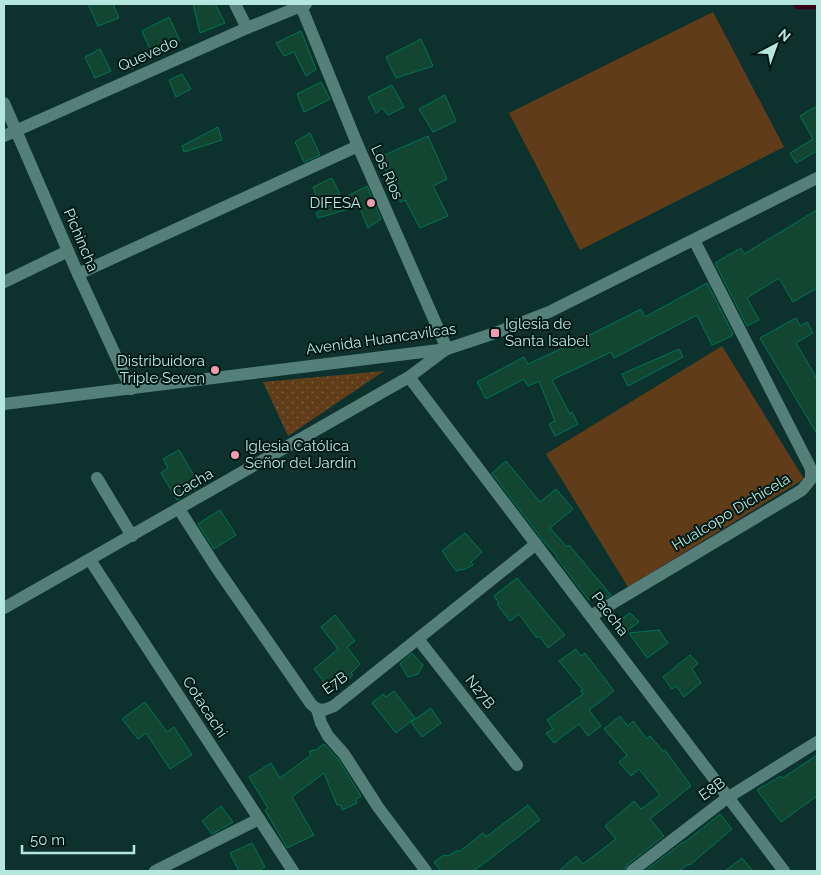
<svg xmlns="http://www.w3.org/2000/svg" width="821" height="875" font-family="Raleway,sans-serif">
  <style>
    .park { fill: url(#park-dots) }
    .pitch { fill: #603d18 }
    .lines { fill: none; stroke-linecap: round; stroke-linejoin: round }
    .stream { stroke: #370014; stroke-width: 4.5 }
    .building { fill: #124532; stroke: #007552 }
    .minor { stroke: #557f79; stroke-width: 12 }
    .poi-dot { fill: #f29aaf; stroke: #011815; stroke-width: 2 }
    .labels { text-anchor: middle; stroke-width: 4; stroke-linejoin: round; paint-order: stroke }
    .street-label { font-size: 15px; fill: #b5e7df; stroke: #011815 }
    .poi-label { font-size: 15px; fill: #b5e7df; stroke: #011815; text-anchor: end }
  </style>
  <defs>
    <pattern id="park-dots" width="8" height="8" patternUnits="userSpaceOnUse" patternTransform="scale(1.25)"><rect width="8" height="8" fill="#603d18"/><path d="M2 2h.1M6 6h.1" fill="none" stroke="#755939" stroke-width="1.8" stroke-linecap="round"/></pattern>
  </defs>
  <rect width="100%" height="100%" fill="#0d322e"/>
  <path class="park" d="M384,371L288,436L263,382Z"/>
  <g class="pitch">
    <path d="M713,12L784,147L580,250L509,113Z"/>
    <path d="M722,346L804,479L628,587L546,454Z"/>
  </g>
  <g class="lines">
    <path class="stream" d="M795,4L797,7H817"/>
  </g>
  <g class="building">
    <path d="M88,4H113L119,18L98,26Z"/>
    <path d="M193,4H215L225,23L200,33Z"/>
    <path d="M169,17L180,41L153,56L142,31Z"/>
    <path d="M301,31L316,69L306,76L294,52L284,56L276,43Z"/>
    <path d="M421,39L433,66L396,78L386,57Z"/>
    <path d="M100,49L111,71L95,78L85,57Z"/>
    <path d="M182,74L191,89L176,97L169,80Z"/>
    <path d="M321,82L330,99L304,112L297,94Z"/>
    <path d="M392,85L404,107L388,115L382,108L376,113L368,97Z"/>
    <path d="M445,95L456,121L433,132L419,109Z"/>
    <path d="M817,106V151L796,163L790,153L813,139L800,116Z"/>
    <path d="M218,127L222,140L184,152L182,146Z"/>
    <path d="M310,133L320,155L304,162L295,142Z"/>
    <path d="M428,136L447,179L433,186L448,216L420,228L405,200L400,202L380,157Z"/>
    <path d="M332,178L342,199L367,186L381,219L368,228L359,206L318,218L316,213L329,206L326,201L320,206L313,187Z"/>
    <path d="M817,210V288L793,302L779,278L747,298L759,320L747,326L715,263L741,248L744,254Z"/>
    <path d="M707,283L733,334H731L732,336L712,345L697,315L614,358L611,352L552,380L570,414L572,412L578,424L555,436L549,424L555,421L539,381L528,386L524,379L486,399L477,382L524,357L528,364L582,339L641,309L645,317Z"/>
    <path d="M796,318L800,326L807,322L813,333L796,343L817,379V434L760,338Z"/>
    <path d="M679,349L683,357L628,386L622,374Z"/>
    <path d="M179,450L200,486L177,500L161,473L168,468L163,459Z"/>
    <path d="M506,461L540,502L556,489L573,509L550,528L567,547L569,545L611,595L600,601L595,595L589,600L585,595L556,557L557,556L545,543L492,473Z"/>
    <path d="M220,510L236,535L214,549L198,524Z"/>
    <path d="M465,533L482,552L471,562L473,565L463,570L462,569L456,571L442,551Z"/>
    <path d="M517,578L565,635L548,648L540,637H536L519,614L510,621L497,604L499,603L494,596Z"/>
    <path d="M630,613L639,622L621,635L614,624Z"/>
    <path d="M335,615L355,641L347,647L360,664L351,673L353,675L331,691L314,669L338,649L321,627Z"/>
    <path d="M659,630L668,643L647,658L629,633Z"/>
    <path d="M576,649L581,656L585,653L614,691L589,710L601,726L588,736L579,724L554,743L546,733L553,729L547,720L583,694L581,691L583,690L559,661Z"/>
    <path d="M412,653L423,665L418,674L408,677L400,664Z"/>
    <path d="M690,655L698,663L692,669L701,683L684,697L676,686L672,689L663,677Z"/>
    <path d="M394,691L415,718L396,733L372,703L383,694L386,697Z"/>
    <path d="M145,702L167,732L174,727L192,755L170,769L146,733L138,739L122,719Z"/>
    <path d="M431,708L441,723L422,737L411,722Z"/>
    <path d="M620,716L628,726L633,721L647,739L650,736L663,751L665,750L691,786L650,819L664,836L627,865L624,871H559L576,856L583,864L616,839L605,826L634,801L641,809L660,795L639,769L631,776L619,762L627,755L604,729Z"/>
    <path d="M324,744L338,759L361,796L356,799L357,803L342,810L341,805H337L324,773L292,797L314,835L287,848L265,810L268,808L249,777L271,763L280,778L311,755L309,751L316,750Z"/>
    <path d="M817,755V796L781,822L757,790L781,776L783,778Z"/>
    <path d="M528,805L540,820L482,865L472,871H441L434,862L444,855L448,856L458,850L459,852L483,833L486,837Z"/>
    <path d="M221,806L233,822L212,834L202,821Z"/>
    <path d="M720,814L732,829L690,865L689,864L679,871H645L683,842L684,843Z"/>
    <path d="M252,843L265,867L258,871H239L230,853Z"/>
    <path d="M742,858L753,871H725Z"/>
  </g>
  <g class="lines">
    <g class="minor">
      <path d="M235,4L247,28"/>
      <path d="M301,6L358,146L447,349"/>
      <path d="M4,103L78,274L131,389"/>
      <path d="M4,136L247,28L306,4"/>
      <path d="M78,274L358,146"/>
      <path d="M4,282L68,251"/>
      <path d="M409,377L784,871"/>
      <path d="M4,404L447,349L495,333L549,312L817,178"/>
      <path d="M97,478L132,536"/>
      <path d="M179,509L216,567L311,704L317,709L324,710L334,706L536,544"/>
      <path d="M90,560L293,871"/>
      <path d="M4,608L409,377L445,350"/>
      <path d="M591,616L802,490L811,479V469L807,461L694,240"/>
      <path d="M418,639L517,765"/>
      <path d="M317,709L321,723L328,736L344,754L378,807L426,871"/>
      <path d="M155,871L259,819"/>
      <path d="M632,871L727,798L817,742"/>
    </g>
  </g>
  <g class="poi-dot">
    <circle cx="371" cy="203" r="5"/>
    <rect x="490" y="328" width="10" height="10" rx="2.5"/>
    <circle cx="215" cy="370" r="5"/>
    <circle cx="235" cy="455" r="5"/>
  </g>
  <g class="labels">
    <g class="street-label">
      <text transform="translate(148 54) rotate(-24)" y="5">Quevedo</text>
      <text transform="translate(387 172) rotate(66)" y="5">Los Rìos</text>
      <text transform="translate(81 240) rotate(67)" y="5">Pichincha</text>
      <text transform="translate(381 339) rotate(-8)" y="5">Avenida Huancavilcas</text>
      <text transform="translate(193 483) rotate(-30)" y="5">Cacha</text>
      <text transform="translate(731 512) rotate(-31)" y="5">Hualcopo Dichicela</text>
      <text transform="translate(610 614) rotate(53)" y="5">Paccha</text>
      <text transform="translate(335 683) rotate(-36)" y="5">E7B</text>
      <text transform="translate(480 692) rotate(52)" y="5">N27B</text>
      <text transform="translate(205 707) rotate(57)" y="5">Cotacachi</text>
      <text transform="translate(712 789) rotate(-36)" y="5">E8B</text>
    </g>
    <g class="poi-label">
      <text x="361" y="208">DIFESA</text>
      <text x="505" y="329" text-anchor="start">Iglesia de<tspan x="505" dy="17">Santa Isabel</tspan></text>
      <text x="205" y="366">Distribuidora<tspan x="205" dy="17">Triple Seven</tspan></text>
      <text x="245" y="451" text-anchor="start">Iglesia Católica<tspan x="245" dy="17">Señor del Jardín</tspan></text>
    </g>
  </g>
  <rect width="821" height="875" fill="none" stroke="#b5e7df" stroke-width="10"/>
  <g transform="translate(776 45) rotate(41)" stroke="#011815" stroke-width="4" paint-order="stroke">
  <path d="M0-4L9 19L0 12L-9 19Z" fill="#b5e7df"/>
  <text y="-8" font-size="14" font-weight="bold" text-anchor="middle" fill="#b5e7df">N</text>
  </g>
  <path d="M22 845v8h112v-8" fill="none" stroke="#b5e7df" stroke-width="2.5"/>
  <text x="30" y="845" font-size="15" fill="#b5e7df" stroke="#011815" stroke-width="4" paint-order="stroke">50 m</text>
</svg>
